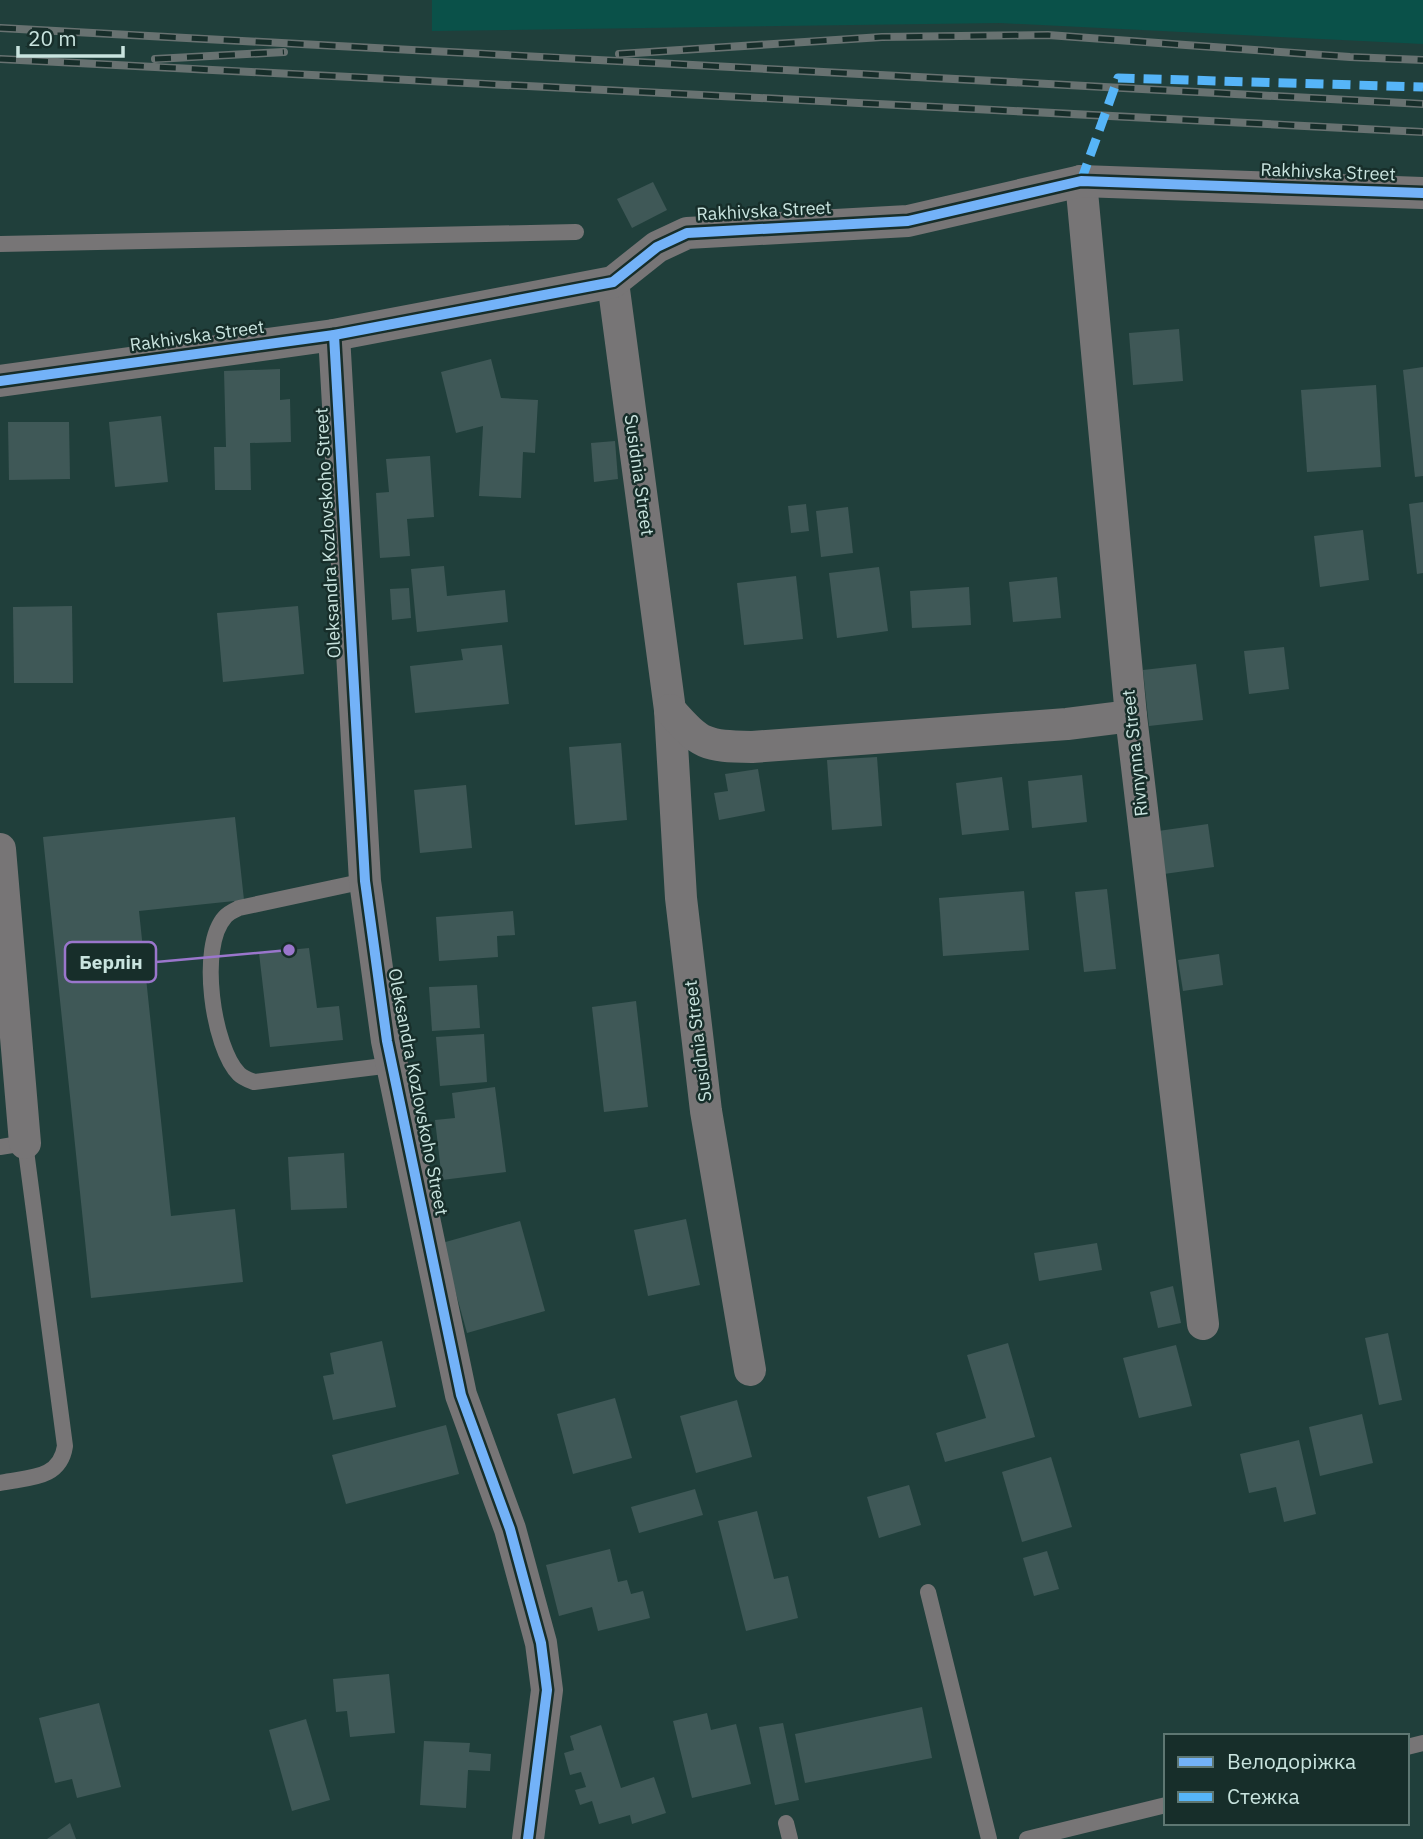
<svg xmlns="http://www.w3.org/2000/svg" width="1423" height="1839" font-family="'IBM Plex Sans',sans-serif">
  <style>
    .built { fill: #0a5149 }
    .building { fill: #3f5857 }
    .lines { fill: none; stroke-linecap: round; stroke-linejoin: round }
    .lane { stroke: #777576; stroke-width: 16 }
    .street { stroke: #777576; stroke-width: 32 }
    .rail-casing { stroke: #687271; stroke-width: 8 }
    .rail { stroke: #172e2a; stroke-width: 5; stroke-dasharray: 16; stroke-linecap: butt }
    .quiet { stroke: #56b5f8; stroke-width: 9; stroke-dasharray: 18 9; stroke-linecap: butt }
    .cycleway-casing { stroke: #172e2a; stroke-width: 15 }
    .cycleway { stroke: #73b2f8; stroke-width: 10 }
    .labels { text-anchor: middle; stroke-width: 5; stroke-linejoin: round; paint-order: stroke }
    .street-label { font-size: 18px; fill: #c9e4df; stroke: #172e2a }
    .leader { fill: none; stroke: #9a76cc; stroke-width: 2.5 }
    .callout-dot { fill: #9a76cc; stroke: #172e2a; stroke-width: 2.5 }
    .callout { fill: #172e2a; stroke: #9a76cc; stroke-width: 2.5 }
    .callout-label { font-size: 19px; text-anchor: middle; font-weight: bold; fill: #c9e4df }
  </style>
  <rect width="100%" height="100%" fill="#203f3b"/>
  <path class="built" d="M432,0H1423V44L1000,23L432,31Z"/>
  <g class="building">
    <path d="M653,182L667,210L632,228L617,199Z"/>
    <path d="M1179,329L1183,381L1133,385L1129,333Z"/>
    <path d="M491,359L501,398L538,400L535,453L523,452L521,498L479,496L483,426L456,433L441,372Z"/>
    <path d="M1423,367V476L1415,477L1403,370Z"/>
    <path d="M280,369V400L290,399L291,442L250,443L251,490H215L214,447H226L224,371Z"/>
    <path d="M1376,385L1381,467L1307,472L1301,390Z"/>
    <path d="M161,416L168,482L115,487L109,422Z"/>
    <path d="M8,422H69L70,479L9,480Z"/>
    <path d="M615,441L618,479L594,482L591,443Z"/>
    <path d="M430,456L434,517L407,519L410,556L380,558L376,493L389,492L386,459Z"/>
    <path d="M1423,502V573L1417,574L1409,504Z"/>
    <path d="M806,504L809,531L791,533L788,506Z"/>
    <path d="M848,507L853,553L821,557L816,511Z"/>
    <path d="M1363,530L1369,580L1320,587L1314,536Z"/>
    <path d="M444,566L447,596L505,590L508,622L417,632L411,569Z"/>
    <path d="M879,567L888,631L837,638L829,573Z"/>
    <path d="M796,576L803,639L744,645L737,583Z"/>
    <path d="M1057,577L1061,618L1013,622L1009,582Z"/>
    <path d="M969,587L971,625L912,628L910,591Z"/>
    <path d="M409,588L411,618L392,620L390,589Z"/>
    <path d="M72,606L73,683H14L13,607Z"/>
    <path d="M298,606L304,674L223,682L217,613Z"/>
    <path d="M502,645L509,704L415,713L410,666L463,660L461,649Z"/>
    <path d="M1284,647L1289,689L1249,694L1244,651Z"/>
    <path d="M1196,664L1203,720L1149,726L1143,670Z"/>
    <path d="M621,743L627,820L575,825L569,747Z"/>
    <path d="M877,757L882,826L832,830L827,760Z"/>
    <path d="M758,769L765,811L719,820L714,793L728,791L725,774Z"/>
    <path d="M1082,775L1087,822L1032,828L1028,781Z"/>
    <path d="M1002,777L1009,830L962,835L956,783Z"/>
    <path d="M466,785L472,848L420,853L414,790Z"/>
    <path d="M235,817L244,900L139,911L171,1216L235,1209L243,1282L91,1298L43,837Z"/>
    <path d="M1208,824L1214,867L1164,874L1158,831Z"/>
    <path d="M1107,889L1116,969L1084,972L1075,892Z"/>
    <path d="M1024,891L1029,950L943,956L939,898Z"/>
    <path d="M513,911L515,935L497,936L498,957L439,961L436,917Z"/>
    <path d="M309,948L317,1008L339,1006L343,1040L270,1047L259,953Z"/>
    <path d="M1219,954L1223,985L1183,991L1178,960Z"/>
    <path d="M477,985L480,1028L432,1031L429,987Z"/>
    <path d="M636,1001L648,1107L604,1112L592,1007Z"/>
    <path d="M484,1034L487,1082L440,1086L436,1037Z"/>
    <path d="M495,1087L506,1172L442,1180L435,1120L455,1118L452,1093Z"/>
    <path d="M344,1153L347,1208L291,1210L288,1157Z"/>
    <path d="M686,1219L700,1285L648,1296L634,1230Z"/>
    <path d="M520,1221L545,1311L467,1333L442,1243Z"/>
    <path d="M1097,1243L1102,1270L1039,1281L1034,1253Z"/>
    <path d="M1173,1286L1181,1323L1158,1328L1150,1292Z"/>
    <path d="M1388,1333L1402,1400L1379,1405L1365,1338Z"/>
    <path d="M382,1341L396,1407L333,1420L323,1376L334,1374L330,1353Z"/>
    <path d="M1008,1343L1035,1437L945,1462L936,1433L986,1418L967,1355Z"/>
    <path d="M1176,1345L1192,1406L1139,1418L1123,1358Z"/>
    <path d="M615,1398L632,1458L573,1474L557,1414Z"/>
    <path d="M737,1400L752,1457L696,1473L680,1416Z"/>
    <path d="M1362,1414L1373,1463L1320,1476L1309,1427Z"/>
    <path d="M446,1425L459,1474L346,1504L332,1455Z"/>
    <path d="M1299,1440L1316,1514L1284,1522L1276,1487L1249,1493L1240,1454Z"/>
    <path d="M1051,1457L1072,1527L1022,1542L1002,1472Z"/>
    <path d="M909,1485L921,1525L879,1538L867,1497Z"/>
    <path d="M695,1489L703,1515L639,1533L631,1507Z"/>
    <path d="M757,1511L774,1579L788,1576L798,1618L746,1631L718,1521Z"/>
    <path d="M610,1549L618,1582L627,1580L631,1594L643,1591L650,1618L598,1631L592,1607L559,1616L546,1565Z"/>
    <path d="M1047,1551L1059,1589L1034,1596L1023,1558Z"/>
    <path d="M389,1674L395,1733L350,1737L347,1711L336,1712L333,1679Z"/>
    <path d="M99,1703L121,1787L77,1798L72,1779L55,1783L39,1718Z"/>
    <path d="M922,1707L932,1758L805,1783L795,1734Z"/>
    <path d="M707,1713L711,1730L736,1724L751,1784L692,1798L673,1721Z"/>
    <path d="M306,1719L330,1800L292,1811L269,1730Z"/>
    <path d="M783,1723L799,1800L775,1805L759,1727Z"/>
    <path d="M601,1725L621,1788L654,1777L666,1813L632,1824L630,1815L599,1824L592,1801L580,1805L575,1790L586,1787L581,1772L570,1775L564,1753L574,1750L570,1736Z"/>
    <path d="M424,1741L470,1743L469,1752L491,1754L490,1771L468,1770L466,1808L420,1805Z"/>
    <path d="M70,1823L76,1839H47Z"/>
  </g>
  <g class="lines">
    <g class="lane">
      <path d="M0,244L576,232"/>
      <path d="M365,881L239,908C235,910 228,913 225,917C198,946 213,1048 239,1074C243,1078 249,1080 254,1082L392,1065"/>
      <path d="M0,1147L25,1143L65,1446C60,1480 28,1477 0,1483"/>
      <path d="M928,1592L989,1839"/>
      <path d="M1407,1747L1423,1743"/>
      <path d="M786,1823L790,1839"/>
      <path d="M1027,1839L1166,1805"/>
    </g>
    <g class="street">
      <path d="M1081,181L1131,716L1203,1324"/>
      <path d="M613,282L670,710L681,898L706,1111L750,1370"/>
      <path d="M334,335L365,881L387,1041L461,1395L510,1529L541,1643L547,1690L528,1839"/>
      <path d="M0,381L334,335L613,282L657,247L687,233L908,221L1081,181L1423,193"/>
      <path d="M670,710C701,745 705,746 752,747L1067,724L1131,716"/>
      <path d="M0,849L25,1143"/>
    </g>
    <g class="rail-casing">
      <g id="rail">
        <path d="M0,28L1423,104"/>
        <path d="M619,54L882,37L1048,35L1350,57L1423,60"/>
        <path d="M0,59L1423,132"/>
        <path d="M155,59L284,52"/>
      </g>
    </g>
    <use href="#rail" class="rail"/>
    <path class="quiet" d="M1081,181L1118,78L1423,87"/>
    <g class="cycleway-casing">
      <g id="cycleway">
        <path d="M334,335L365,881L387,1041L461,1395L510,1529L541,1643L547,1690L528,1839"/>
        <path d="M0,381L334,335L613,282L657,247L687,233L908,221L1081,181L1423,193"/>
      </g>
    </g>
    <use href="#cycleway" class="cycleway"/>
  </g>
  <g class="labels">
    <g class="street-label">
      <text transform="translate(1328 172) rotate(2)" y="6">Rakhivska Street</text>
      <text transform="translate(764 211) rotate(-3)" y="6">Rakhivska Street</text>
      <text transform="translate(197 336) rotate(-8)" y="6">Rakhivska Street</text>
      <text transform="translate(639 475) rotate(82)" y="6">Susidnia Street</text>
      <text transform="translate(328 533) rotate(-93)" y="6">Oleksandra Kozlovskoho Street</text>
      <text transform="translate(1135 753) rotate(-96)" y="6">Rivnynna Street</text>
      <text transform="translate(698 1041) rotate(-97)" y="6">Susidnia Street</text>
      <text transform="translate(418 1092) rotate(79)" y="6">Oleksandra Kozlovskoho Street</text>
    </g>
  </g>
  <path class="leader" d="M289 950L156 962"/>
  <circle class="callout-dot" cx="289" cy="950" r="7"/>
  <rect class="callout" x="65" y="942" width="91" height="40" rx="7"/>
  <g class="callout-label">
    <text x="111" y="969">Берлін</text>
  </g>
  <rect x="1164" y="1734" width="245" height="91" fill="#172e2a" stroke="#5e7772" stroke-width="2"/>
  <rect x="1178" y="1757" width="35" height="10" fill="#73b2f8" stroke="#5e7772" stroke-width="2"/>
  <text x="1227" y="1769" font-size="21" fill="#c9e4df">Велодоріжка</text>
  <rect x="1178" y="1792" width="35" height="10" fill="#56b5f8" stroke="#5e7772" stroke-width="2"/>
  <text x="1227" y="1804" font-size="21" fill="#c9e4df">Стежка</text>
  <path d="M18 46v10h105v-10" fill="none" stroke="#c9e4df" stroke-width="3.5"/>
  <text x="28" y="46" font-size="21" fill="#c9e4df" stroke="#172e2a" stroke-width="5" paint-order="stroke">20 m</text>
</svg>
